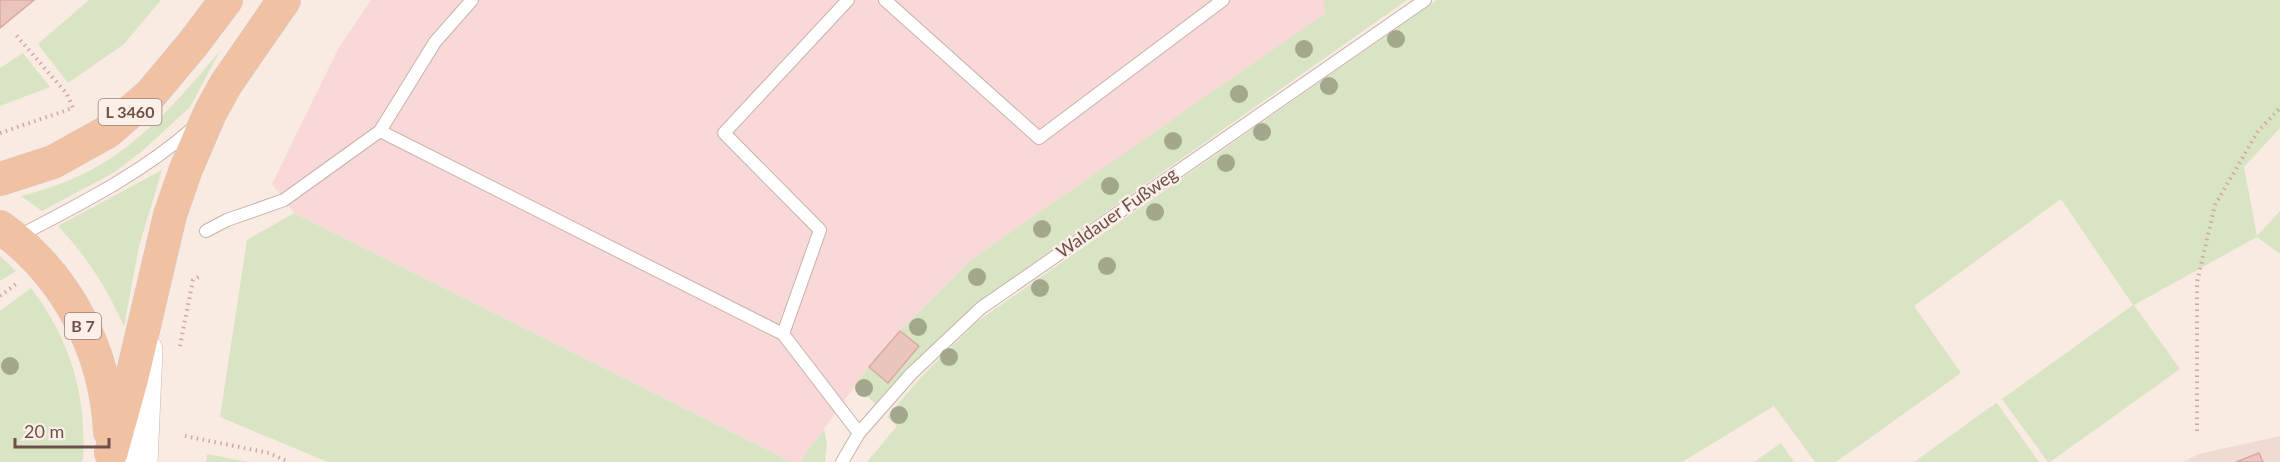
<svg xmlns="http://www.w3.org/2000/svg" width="2280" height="462" font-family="Lato,sans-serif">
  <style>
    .residential { fill: #efdbd2 }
    .commercial { fill: #f8d9d7 }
    .green { fill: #d8e4c3 }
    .building { fill: #eac5bd; stroke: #dba9a0; stroke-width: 1.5 }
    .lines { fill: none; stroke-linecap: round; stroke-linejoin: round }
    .lane-casing { stroke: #c7b1ab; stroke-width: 14 }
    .secondary-casing { stroke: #cdb2ab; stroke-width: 34 }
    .primary-casing { stroke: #d3cac9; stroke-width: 34 }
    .path { stroke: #cfa8a1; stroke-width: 4; stroke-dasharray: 1.5 4.5; stroke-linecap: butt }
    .lane { stroke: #fff; stroke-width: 12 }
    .secondary { stroke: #fff; stroke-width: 33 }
    .primary { stroke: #f0c1a2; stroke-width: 33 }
    .tree { fill: #a3a88c }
    .labels { text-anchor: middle; stroke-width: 5; stroke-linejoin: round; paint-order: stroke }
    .shield { fill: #fcefe8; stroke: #98807b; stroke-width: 1.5 }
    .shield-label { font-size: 16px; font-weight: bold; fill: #6d504c }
    .street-label { font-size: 18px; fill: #6d504c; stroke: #fcefe8 }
  </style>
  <rect width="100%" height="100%" fill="#f9ebe2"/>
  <path class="residential" d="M2280,436V462H2183L2199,454Z"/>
  <path class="commercial" d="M371,0H1323L1327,13L971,260L900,331L869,367L800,462H791L294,213L272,184L338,49Z"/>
  <g class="green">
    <path d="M89,0H161L124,44L68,83L38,44Z"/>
    <path d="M1323,0H1407L988,295L904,372L875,404L856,385L869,367L888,382L919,346L900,331L971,260L1326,13Z"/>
    <path d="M1437,0H2280V128L2244,167L2257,236L2280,211V254L2257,237L2134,305L2180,369L2050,462H2048L2002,399L2133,305L2061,199L1914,306L1961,373L1836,462H1815L1774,406L1682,462H867L897,426L887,417L921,377L978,321Z"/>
    <path d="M220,51L190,107L141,152L113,173L42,211L21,196C116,173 160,122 220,51Z"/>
    <path d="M23,53L50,87L0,106V68Z"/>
    <path d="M162,170L139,246L124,326C106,287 88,258 58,226Z"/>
    <path d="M294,213L791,462H328L220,417L247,240Z"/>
    <path d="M0,256L16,271L0,281Z"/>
    <path d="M31,288C62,329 80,373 83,425C83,437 85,450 82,462H0V311Z"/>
    <path d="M1997,403L2039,462H1914L1996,403Z"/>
    <path d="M824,429L827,444L825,462H800Z"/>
    <path d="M1781,443L1794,462H1754Z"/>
    <path d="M207,454L248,462H206Z"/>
  </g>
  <g class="building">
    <path d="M0,0H34L0,28Z"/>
    <path d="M900,331L919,346L888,383L869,367Z"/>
    <path d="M2259,453L2263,462H2236Z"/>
  </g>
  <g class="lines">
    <g class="lane-casing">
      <g id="lane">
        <path d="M472,0L435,42L380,131L783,334L820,230L724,133L848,0"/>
        <path d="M885,0L1039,138L1223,0"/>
        <path d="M206,231L227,220L284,200L380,131"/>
        <path d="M17,237C78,205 141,174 193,128"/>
        <path d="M783,334L859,433"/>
        <path d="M842,462L859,433L911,374L981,308L1425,0"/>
      </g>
    </g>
    <g class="secondary-casing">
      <path id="secondary" d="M141,462L146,350"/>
    </g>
    <g class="primary-casing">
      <g id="primary">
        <path d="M0,179L53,162L107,132L151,94L192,45L226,0"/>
        <path d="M0,227C67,275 106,351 110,432"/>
        <path d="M111,453L132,377L170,215L186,169L210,113L226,84L284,0"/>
      </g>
    </g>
    <g class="path">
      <path d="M0,133L73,108L67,94L16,35"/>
      <path d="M0,296L16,284"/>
      <path d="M180,346L193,280L202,275"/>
      <path d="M2197,431V282L2215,205L2258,131L2280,108"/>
      <path d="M185,436L269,453L289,462"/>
    </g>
    <use href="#lane" class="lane"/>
    <use href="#secondary" class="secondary"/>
    <use href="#primary" class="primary"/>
  </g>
  <g class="tree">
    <circle cx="1396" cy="39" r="9"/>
    <circle cx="1304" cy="49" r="9"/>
    <circle cx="1329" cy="86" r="9"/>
    <circle cx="1239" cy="94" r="9"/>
    <circle cx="1262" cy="132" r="9"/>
    <circle cx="1173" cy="141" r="9"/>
    <circle cx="1226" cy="163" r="9"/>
    <circle cx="1110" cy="186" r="9"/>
    <circle cx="1155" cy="212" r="9"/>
    <circle cx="1042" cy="229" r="9"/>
    <circle cx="1107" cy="266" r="9"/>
    <circle cx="977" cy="277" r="9"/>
    <circle cx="1040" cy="288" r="9"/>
    <circle cx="918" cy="327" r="9"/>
    <circle cx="949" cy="357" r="9"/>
    <circle cx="10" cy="366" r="9"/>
    <circle cx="864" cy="388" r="9"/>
    <circle cx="899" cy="415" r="9"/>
  </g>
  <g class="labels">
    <g class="shield">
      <rect x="98.5" y="99" width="63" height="26" rx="4.5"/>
      <rect x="65" y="313" width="36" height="26" rx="4.5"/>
    </g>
    <g class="shield-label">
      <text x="130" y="118">L 3460</text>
      <text x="83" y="332">B 7</text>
    </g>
    <g class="street-label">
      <text transform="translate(1117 213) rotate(-35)" y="6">Waldauer Fußweg</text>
    </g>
  </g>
  <path d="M15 438v9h94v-9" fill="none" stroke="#6d504c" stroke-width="3"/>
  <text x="24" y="438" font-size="18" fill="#6d504c" stroke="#fcefe8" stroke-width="4.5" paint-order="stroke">20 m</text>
</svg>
